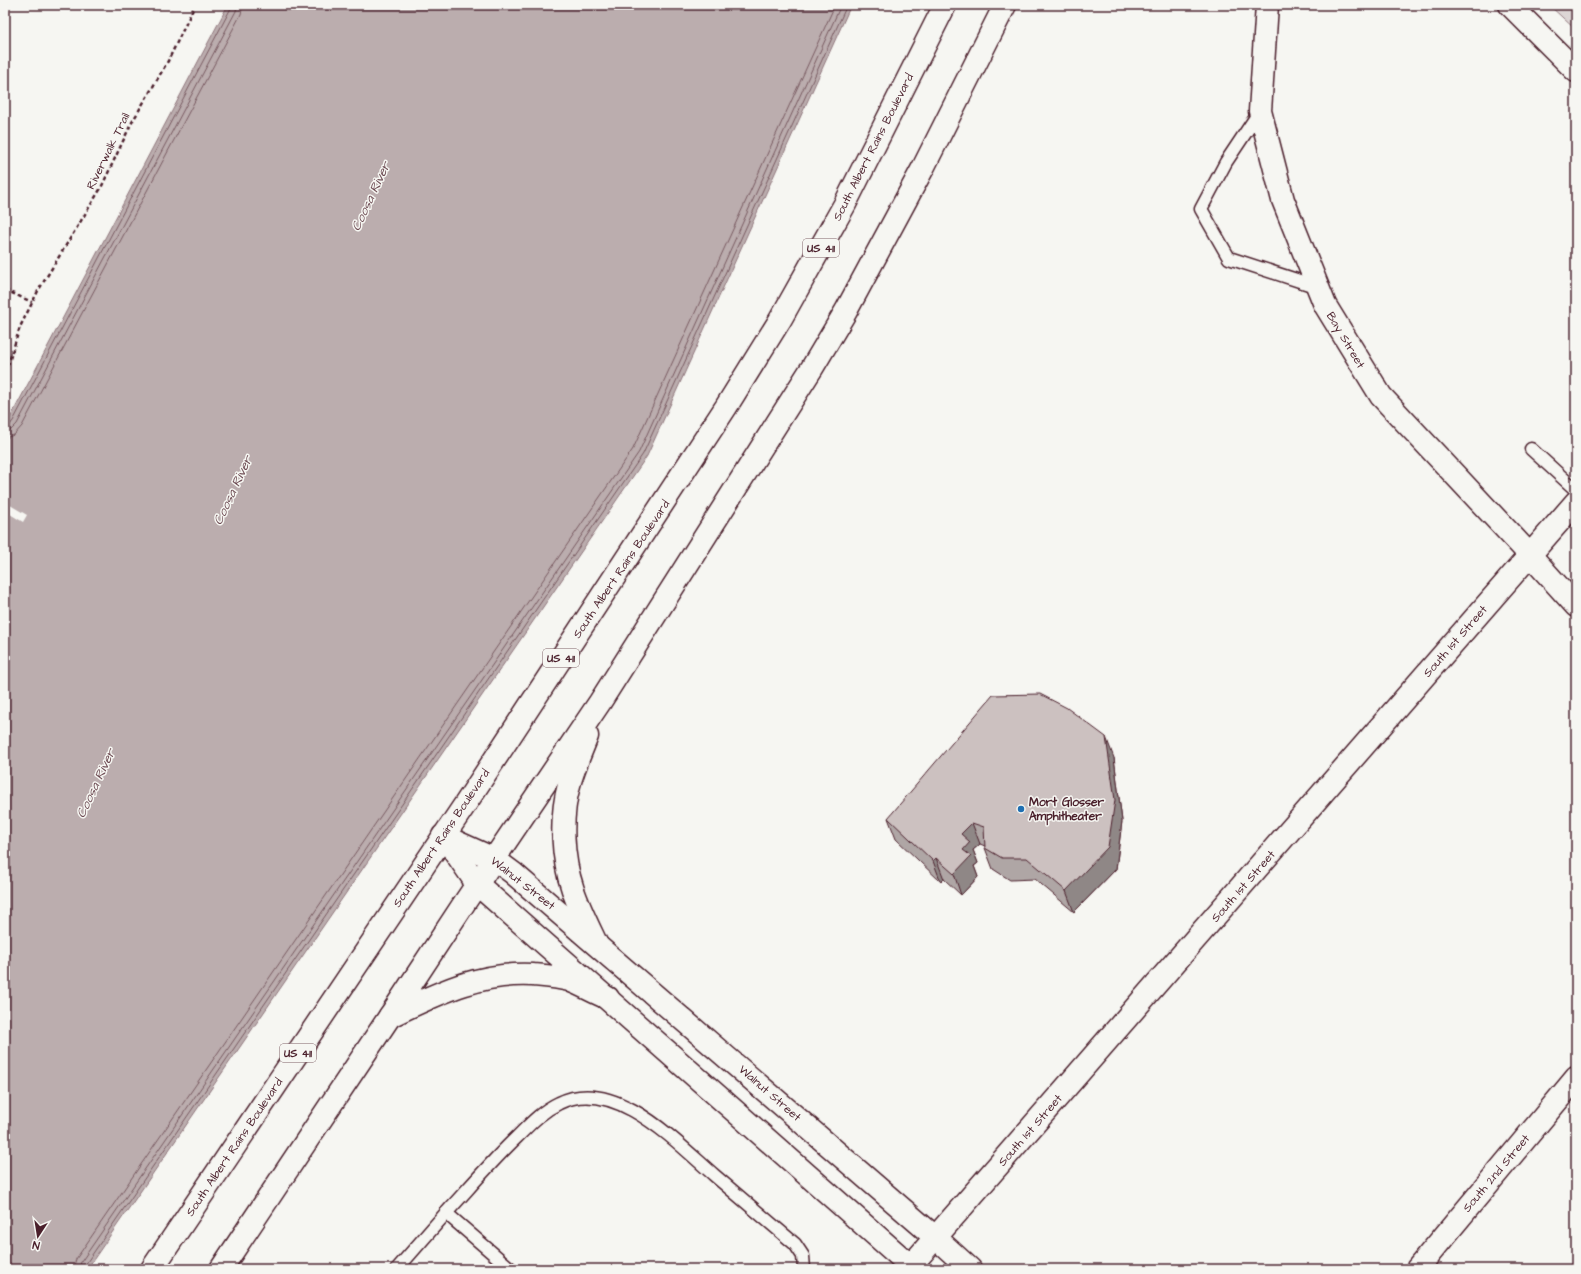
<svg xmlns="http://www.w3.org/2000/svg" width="1581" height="1274" font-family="'Architects Daughter',sans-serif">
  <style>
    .green { fill: #ddd6d5; stroke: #947a80 }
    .water { fill: #bbadae; stroke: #8e747a }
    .pier { fill: #f6f6f2 }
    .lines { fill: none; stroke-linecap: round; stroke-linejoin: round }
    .shore { stroke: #77585f; stroke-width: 1 }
    .lane-casing { stroke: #4a1f2b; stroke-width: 15 }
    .street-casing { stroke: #4a1f2b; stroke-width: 25 }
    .secondary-casing { stroke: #4a1f2b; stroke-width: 25 }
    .primary-casing { stroke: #4a1f2b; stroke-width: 25 }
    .path { stroke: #4a1f2b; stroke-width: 2.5; stroke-dasharray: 4 3; stroke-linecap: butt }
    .lane { stroke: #f6f6f2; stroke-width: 12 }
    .street { stroke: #f6f6f2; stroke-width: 22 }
    .secondary { stroke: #f6f6f2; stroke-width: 22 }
    .primary { stroke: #f6f6f2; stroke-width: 22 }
    .wall { fill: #afa6a5; stroke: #4a1f2b }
    .shaded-wall { fill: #8f8786; stroke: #4a1f2b }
    .building { fill: #ccc1c0; stroke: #4a1f2b }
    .poi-dot { fill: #1f6fb2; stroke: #f6f6f2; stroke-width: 1.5 }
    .labels { text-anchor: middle; stroke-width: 3; stroke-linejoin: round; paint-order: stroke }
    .shield { fill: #f6f6f2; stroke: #7e6067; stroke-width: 1 }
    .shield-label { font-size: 11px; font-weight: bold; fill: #4a1f2b }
    .street-label { font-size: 12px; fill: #4a1f2b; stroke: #f6f6f2 }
    .poi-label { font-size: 12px; font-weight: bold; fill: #4a1f2b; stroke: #f6f6f2; text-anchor: start }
    .water-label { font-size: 13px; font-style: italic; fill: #6c4a52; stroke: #f6f6f2 }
  </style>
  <rect width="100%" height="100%" fill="#f6f6f2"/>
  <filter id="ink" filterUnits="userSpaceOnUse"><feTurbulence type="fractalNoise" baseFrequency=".025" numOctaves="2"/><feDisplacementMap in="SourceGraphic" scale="8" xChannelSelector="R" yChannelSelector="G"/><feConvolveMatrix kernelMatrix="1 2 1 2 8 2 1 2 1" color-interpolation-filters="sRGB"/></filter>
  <g filter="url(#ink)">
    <path class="green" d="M1549,5H1576V30Z"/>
    <path class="water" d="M228,5H851L647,456L87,1269H5V425L9,420Z"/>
    <path class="pier" d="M5,502L27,515L23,522L5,511Z"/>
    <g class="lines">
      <g class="shore">
        <path d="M5,427L9,426L13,421L231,8L232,5"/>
        <path d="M5,432L11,430L17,424L236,11L237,5"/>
        <path d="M5,438L14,435L22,426L241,14L243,5"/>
        <path d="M73,1269L76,1259L633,449L835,5"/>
        <path d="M79,1269L81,1262L639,452L841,5"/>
        <path d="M84,1269L85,1265L643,454L847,5"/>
      </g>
      <g class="lane-casing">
        <g id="lane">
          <path d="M1260,111L1226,162L1201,209L1229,258L1318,287"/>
          <path d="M1531,449L1576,490"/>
          <path d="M446,1213C470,1187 492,1161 517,1137C530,1124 542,1111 559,1103C614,1075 677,1143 714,1175C741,1198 768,1221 795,1244L803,1256L804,1269"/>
          <path d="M397,1269L446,1213L511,1269"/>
        </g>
      </g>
      <g class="street-casing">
        <g id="street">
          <path d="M1267,5L1260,111L1283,200L1325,305L1381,396L1530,555L1576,606"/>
          <path d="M1510,5L1576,71"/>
          <path d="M908,1269L1576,502"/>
          <path d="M1417,1269L1576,1078"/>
        </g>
      </g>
      <g class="secondary-casing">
        <g id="secondary">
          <path d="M443,836L494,859L513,873L936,1238L970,1269"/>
          <path d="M444,836L477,884L914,1269"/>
        </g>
      </g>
      <g class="primary-casing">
        <g id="primary">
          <path d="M587,736C581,752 573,769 569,785C560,818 562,858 573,890C579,908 588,926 596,943"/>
          <path d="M390,1016C437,994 478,972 533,975C544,976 558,977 569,980C582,985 595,993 608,998"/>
          <path d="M152,1269L466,803L726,407L780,320L845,204L945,5"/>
          <path d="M221,1269L390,1016L465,902L600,702L812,368L846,311L923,168L1005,5"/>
        </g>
      </g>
      <g class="path">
        <path d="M5,290L32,302"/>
        <path d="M5,372L9,362L20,327L38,291L101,188L131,124L168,61L195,5"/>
      </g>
      <use href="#lane" class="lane"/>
      <use href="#street" class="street"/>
      <use href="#secondary" class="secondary"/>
      <use href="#primary" class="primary"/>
    </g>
    <path class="wall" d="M1114,758L1122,821L1116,869L1074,912L1035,879L1010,880L993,869L985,848V846L980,844L973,850L978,863L974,866L978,877L961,895L944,879L941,882L896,839L888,818Z"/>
    <g class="shaded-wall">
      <path d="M1106,737L1114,758L1122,821L1116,869L1074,912L1066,891Z"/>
      <path d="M972,823L980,844L973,850L978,863L974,866L978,877L961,895L954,874L963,850L961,834Z"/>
      <path d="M936,858L944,879L941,882L933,861Z"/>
    </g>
    <g class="building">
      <path d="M1040,694L1067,708L1106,737L1115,800L1108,847L1066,891L1027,858H1002L985,848L984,827L972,823L961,834L970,842L963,850L971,856L954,874L936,858L933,861L888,818L993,695Z"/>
      <path d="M478,1263L484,1269H473Z"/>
    </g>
  </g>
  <circle class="poi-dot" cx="1021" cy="809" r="4"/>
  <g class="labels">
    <g class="shield">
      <rect x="803" y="239" width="36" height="18" rx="3"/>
      <rect x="543" y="649" width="36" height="18" rx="3"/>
      <rect x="280" y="1044" width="36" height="18" rx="3"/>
    </g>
    <g class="shield-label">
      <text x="821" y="252">US 411</text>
      <text x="561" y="662">US 411</text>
      <text x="298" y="1057">US 411</text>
    </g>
    <g class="street-label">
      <text transform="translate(873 147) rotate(-63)" y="4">South Albert Rains Boulevard</text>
      <text transform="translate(108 151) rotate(-64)" y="4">Riverwalk Trail</text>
      <text transform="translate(1346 340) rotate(59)" y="4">Bay Street</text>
      <text transform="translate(621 569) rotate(-56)" y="4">South Albert Rains Boulevard</text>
      <text transform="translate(1455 641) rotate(-49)" y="4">South 1st Street</text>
      <text transform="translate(441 838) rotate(-56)" y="4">South Albert Rains Boulevard</text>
      <text transform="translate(523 883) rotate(38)" y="4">Walnut Street</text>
      <text transform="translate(1243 886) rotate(-49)" y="4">South 1st Street</text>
      <text transform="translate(770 1093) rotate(41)" y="4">Walnut Street</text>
      <text transform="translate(1030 1130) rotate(-49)" y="4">South 1st Street</text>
      <text transform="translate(234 1147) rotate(-56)" y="4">South Albert Rains Boulevard</text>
      <text transform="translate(1496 1173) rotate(-50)" y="4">South 2nd Street</text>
    </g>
    <g class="poi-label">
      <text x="1029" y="806">Mort Glosser<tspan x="1029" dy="14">Amphitheater</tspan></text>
    </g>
    <g class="water-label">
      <text transform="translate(370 196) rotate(-65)" y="5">Coosa River</text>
      <text transform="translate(232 490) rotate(-65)" y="5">Coosa River</text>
      <text transform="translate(95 783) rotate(-65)" y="5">Coosa River</text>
    </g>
  </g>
  <rect width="1581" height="1274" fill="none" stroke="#f6f6f2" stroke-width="20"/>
  <rect x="10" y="10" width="1561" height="1254" fill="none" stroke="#4a1f2b" stroke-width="1.5" filter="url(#ink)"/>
  <g transform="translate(38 1236) rotate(192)" stroke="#f6f6f2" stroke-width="3" paint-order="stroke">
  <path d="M0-3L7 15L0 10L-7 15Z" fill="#4a1f2b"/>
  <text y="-6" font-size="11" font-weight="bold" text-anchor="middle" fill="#4a1f2b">N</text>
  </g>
</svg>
